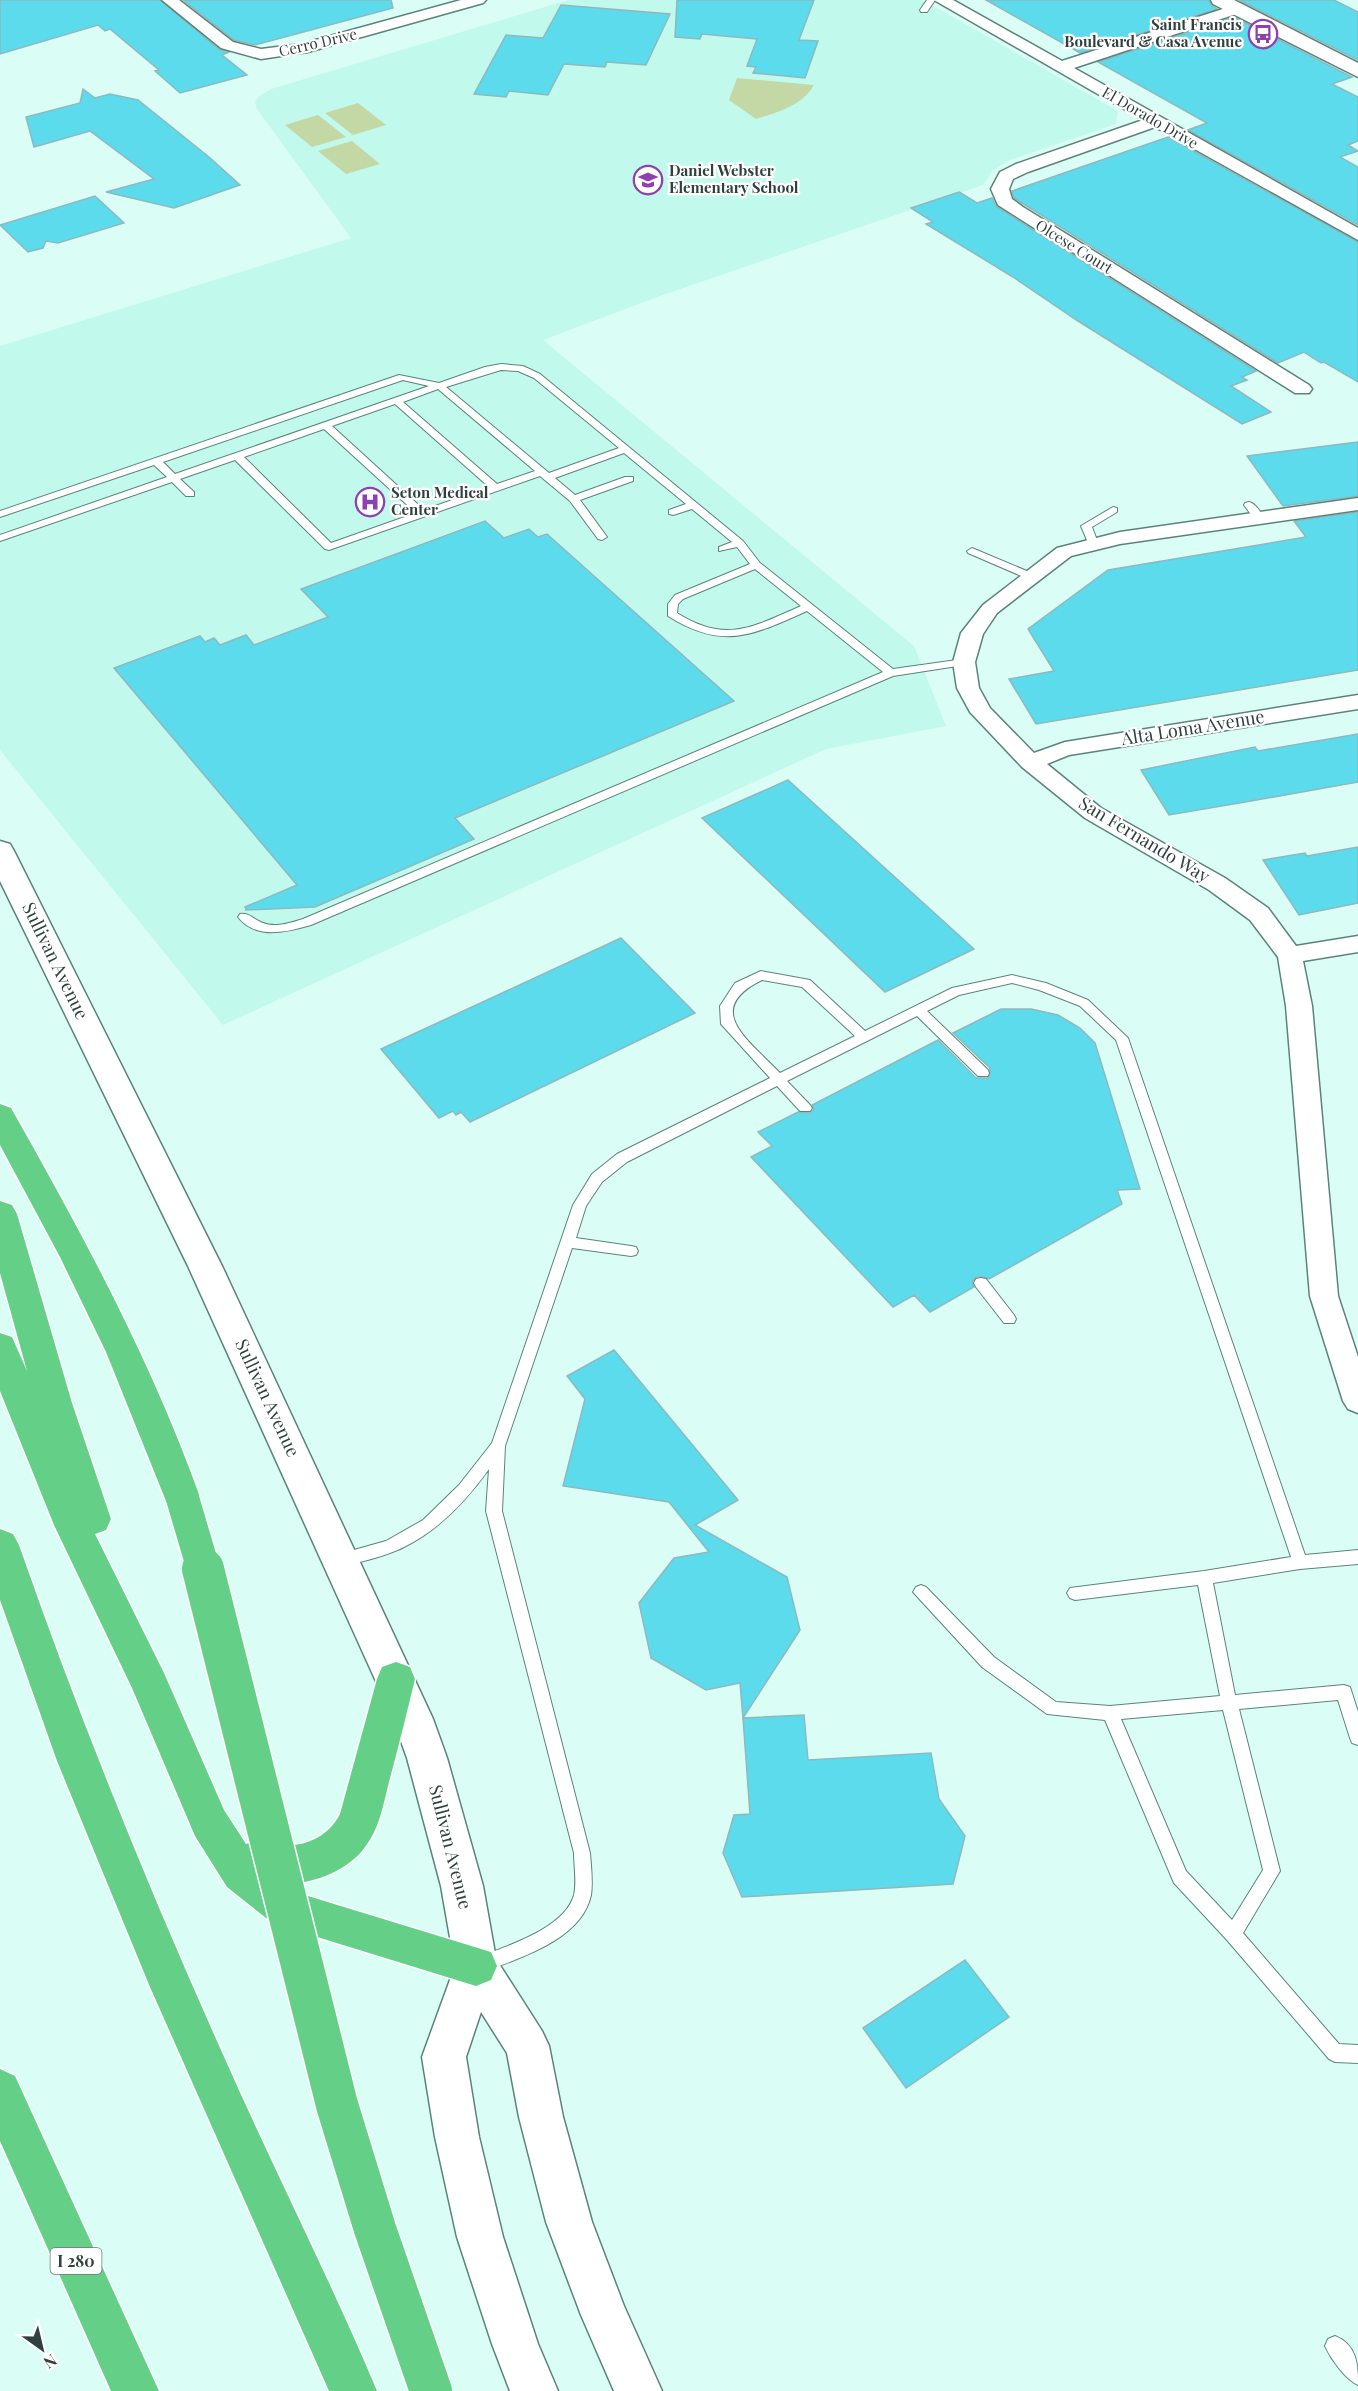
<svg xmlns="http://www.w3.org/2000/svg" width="1358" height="2391" font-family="'Playfair Display',serif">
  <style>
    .built { fill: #c2f9ed }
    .green { fill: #c3d8a4 }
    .building { fill: #5bdbeb; stroke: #8db9bf; stroke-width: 1.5 }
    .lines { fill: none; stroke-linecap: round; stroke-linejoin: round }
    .lane-casing { stroke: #5a847b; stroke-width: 2 }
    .street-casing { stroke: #5a847b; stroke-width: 3 }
    .secondary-casing { stroke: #5a847b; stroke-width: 3 }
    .highway-casing { stroke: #fff; stroke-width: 3 }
    .lane { fill: #fff; fill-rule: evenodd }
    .street { fill: #fff; fill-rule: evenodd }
    .secondary { fill: #fff; fill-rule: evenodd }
    .highway { fill: #64cf87; fill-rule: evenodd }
    .highway-bridge-far1-casing { stroke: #fff; stroke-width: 36; stroke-linecap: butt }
    .highway-bridge-casing { stroke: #fff; stroke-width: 45; stroke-linecap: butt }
    .highway-bridge-far1 { stroke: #64cf87; stroke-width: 33 }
    .highway-bridge { stroke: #64cf87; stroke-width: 42 }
    .labels { text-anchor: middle; stroke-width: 4.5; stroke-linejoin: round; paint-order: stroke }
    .far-poi-label { font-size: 15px; font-weight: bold; fill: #2f413d; stroke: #fff; text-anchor: start }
    .far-street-label { font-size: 15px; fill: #2f413d; stroke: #fff }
    .shield { fill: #fff; stroke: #6d7a77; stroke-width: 1.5 }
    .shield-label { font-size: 16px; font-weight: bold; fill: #2f413d }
    .street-label { font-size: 18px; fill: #2f413d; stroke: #fff }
  </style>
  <rect width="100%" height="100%" fill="#dafef5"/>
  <path class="built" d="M568,0H923L1118,111L1116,124L1010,160L993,170L983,185L660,296L543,340L914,646L946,726L826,749L223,1025L0,750V346L351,238L257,109L255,102L259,96L271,89Z"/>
  <g class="green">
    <path d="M737,78L814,85C802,106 778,112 756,119L729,100Z"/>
    <path d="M358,103L386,125L353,135L325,113Z"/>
    <path d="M318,115L346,137L312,147L285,125Z"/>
    <path d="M352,141L380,164L346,174L318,151Z"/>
  </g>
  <g class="building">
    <path d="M0,0H160L220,50L229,52L222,55L247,75L180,93L155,71L159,70L110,29L105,31L98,25L0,54Z"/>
    <path d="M183,0H391L393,8L255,45L234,40Z"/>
    <path d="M677,0H814L799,40L818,41L805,78L753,73L756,67L747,66L757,39L702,34L700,39L675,37Z"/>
    <path d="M986,0H1209L1211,5L1217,9L1080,53Z"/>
    <path d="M1239,0H1334L1358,12V60Z"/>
    <path d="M561,5L670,14L646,65L607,62L605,67L564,64L548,95L509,91L506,97L474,94L506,35L543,38Z"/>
    <path d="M1234,17L1352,77L1332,84L1358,97V141L1348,145L1358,151L1340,157L1358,167V225L1188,130L1207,123L1098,62Z"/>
    <path d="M83,89L95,98L110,94L138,100L209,157L240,185L174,208L106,192L154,179L90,131L34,147L26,117L80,103Z"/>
    <path d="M1168,137L1358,242V382L1324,362L1321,363L1304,352L1278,363L1014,198L1012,191Z"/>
    <path d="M959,192L977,203L992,198L997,207L1256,371L1242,377L1247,380L1231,386L1271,412L1242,424L1078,321L1013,277L926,224L933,222L911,208Z"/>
    <path d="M95,196L124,223L58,243L46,241L43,248L28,252L0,225Z"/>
    <path d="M1358,442V496L1283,506L1247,456Z"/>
    <path d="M1358,512V670L1036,724L1009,679L1054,671L1028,629L1108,570L1306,537L1294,521Z"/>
    <path d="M485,521L504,538L529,529L538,537L547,534L734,701L455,818L474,839L315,907L246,910L245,907L297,885L114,668L200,636L205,642L214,638L220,645L246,635L254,645L328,617L301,589Z"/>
    <path d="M1358,734V782L1251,801L1169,815L1141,770L1255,747L1258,751Z"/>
    <path d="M788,780L974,949L885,992L702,818Z"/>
    <path d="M1358,847V903L1299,915L1263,860L1305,853L1307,856Z"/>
    <path d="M621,938L695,1013L470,1122L461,1112L456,1115L453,1111L439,1118L381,1049Z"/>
    <path d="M1001,1009H1031L1058,1015L1080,1028L1095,1043L1140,1189L1117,1190L1122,1204L989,1279L981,1276L976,1277L972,1282L974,1287L930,1312L914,1295L893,1307L751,1157L772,1146L758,1132L798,1112L810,1113L814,1109L812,1105L938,1040L976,1078H989L990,1068L953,1033Z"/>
    <path d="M614,1350L738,1500L695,1525L787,1577L800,1630L743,1718L740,1683L706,1690L651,1658L639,1603L674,1558L709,1552L669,1502L563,1486L585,1399L567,1376Z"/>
    <path d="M804,1715L808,1760L931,1753L939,1799L965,1836L953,1884L742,1897L723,1853L734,1815L750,1814L743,1718Z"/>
    <path d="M965,1960L1009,2017L906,2088L863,2028Z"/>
  </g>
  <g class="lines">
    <g class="lane-casing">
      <g id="lane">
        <path d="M927,0H935L927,12H921L920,10Z"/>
        <path d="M501,364L523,366L540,374L743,541L760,563L893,669L964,659L969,662L964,665L893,676L311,925C287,932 256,940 238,917L240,914C249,912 254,920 263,923C275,928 290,923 303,919L883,672L807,611C753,635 723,651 668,616V604L675,595L750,564L737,547L719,551V547L732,542L692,509L673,515L669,514V510L686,504L624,453L555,478L575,495L625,477H633V481L580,500L607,537L602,540L598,539L570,501L540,476L329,550L325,549L235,460L180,479L194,492V496H186L172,482L0,541V535L167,477L154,465L0,517V511L399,375L439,383L485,367ZM501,370L518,371L534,378L619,448L549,473L446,387ZM403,380L429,386L175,474L163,462ZM438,389L535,471L497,484L403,402ZM395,404L489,487L424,510L332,426ZM324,429L416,513L331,543L244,457ZM755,569L801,606C753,627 726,644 677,613L678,604L683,599Z"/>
        <path d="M1249,502C1255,503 1264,515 1263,520H1255L1244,505L1245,503Z"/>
        <path d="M1113,507L1117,508V512L1092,527L1098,543L1093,546L1089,545L1081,526Z"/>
        <path d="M972,548L1034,574L1035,576L1034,578H1026L968,553L967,551Z"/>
        <path d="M761,971L810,980L865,1031L952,988L1012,975L1046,983L1088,1000L1128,1038L1305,1555L1358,1550V1564L1300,1569L1213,1583L1235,1695L1344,1685L1350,1687L1358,1712V1745L1352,1743L1350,1738L1338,1700L1239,1709L1280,1871L1243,1933L1339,2044L1358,2045V2063L1335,2062L1329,2059L1227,1940L1174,1883L1105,1720L1047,1714L982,1667L913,1592L916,1587L921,1585L926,1587L994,1657L1056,1702L1110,1706L1220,1696L1198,1585L1075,1600L1070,1598L1067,1593L1070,1588L1204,1571L1291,1557L1116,1040L1080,1006L1039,990L1012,983L959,995L927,1011L988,1070L989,1073L988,1076H978L917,1016L787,1081L810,1105L812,1108L810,1111H800L777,1086L627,1162L602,1182L586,1206L576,1238L631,1246L636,1247L638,1251L636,1255L631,1256L572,1248L505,1446L502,1511L590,1853C591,1867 593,1882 591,1895C582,1940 517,1959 480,1973L474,1971L471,1965L474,1959C503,1947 564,1930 574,1895C577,1882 574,1866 574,1853L486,1511L489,1469C466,1501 439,1530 404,1547C384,1557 362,1561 341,1567L336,1565L333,1560L336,1555L386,1541L423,1520L459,1485L492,1443L573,1205L592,1174L617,1154L770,1078L721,1024L720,1006L735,983ZM762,980L802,987L855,1036L780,1073C750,1041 701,1010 762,980ZM1223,1710L1263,1870L1232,1920L1186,1871L1121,1719Z"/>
        <path d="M981,1278L986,1279L1014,1315L1016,1319L1014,1323H1004L976,1287L974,1283L976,1279Z"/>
        <path d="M1335,2336C1357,2345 1358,2364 1358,2385C1345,2379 1331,2359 1325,2346L1328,2339Z"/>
      </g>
    </g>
    <g class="street-casing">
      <g id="street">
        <path d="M162,0H179L233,42L261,49L301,44L461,0H486L483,3L308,52L261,59L221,48Z"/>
        <path d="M934,0H953L1062,61L1232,6H1242L1245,9L1242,12L1074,68L1358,228V240L1155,127L1028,172L1013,179L1009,189L1012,199L1023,207L1309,385L1312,389L1309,393H1295L998,205L991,189L1000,172L1016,164L1143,120Z"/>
        <path d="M1358,498V510L1120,544L1071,556L997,613L983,634L975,662L979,688L990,708L1034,753L1065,742L1358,695V709L1069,755L1047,764L1101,808L1225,878L1268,908L1296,946L1358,936V952L1303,961L1312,1006L1338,1296L1358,1357V1413L1348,1409L1343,1401L1310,1296L1286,1006L1278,957L1250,920L1209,890L1085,818L1022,767L970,712L957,688L953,662L961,633L983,605L1057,548L1120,532Z"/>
      </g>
    </g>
    <g class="secondary-casing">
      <g id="secondary">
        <path d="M1211,0H1234L1358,63V77L1213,4Z"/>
        <path d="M0,841L10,844L14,851L222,1266L433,1719L447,1758L483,1886L496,1959L542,2031L549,2046L563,2117L592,2222L624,2306L662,2391H614L581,2315L546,2222L519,2117L507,2053L481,2012L466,2057L479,2137L503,2237L538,2344L558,2391H510L492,2344L457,2237L435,2137L422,2057L455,1966L441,1886L407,1758L393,1719L188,1266L0,881Z"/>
      </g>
    </g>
    <g class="highway-casing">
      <g id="highway">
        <path d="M0,1104L11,1108C83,1235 152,1362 201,1500L196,1511L183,1515L170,1511L106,1352L60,1257L0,1145Z"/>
        <path d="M0,1201L12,1205L17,1214L72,1403L111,1519L106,1530L95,1534L164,1673L224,1810L246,1844C257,1840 264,1844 275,1845C302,1848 327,1839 340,1814L377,1679L382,1667L396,1662L410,1667L415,1679C407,1712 399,1745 390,1778C384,1801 380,1828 365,1847C349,1870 315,1883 288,1884L308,1896L491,1952L497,1966L491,1980L476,1986L288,1928L266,1918L227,1887L195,1836L132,1688L54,1525L0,1391V1333L12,1337L27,1371L0,1273Z"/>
        <path d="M0,1529L13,1534L19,1545C80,1720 149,1890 225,2059C274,2170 330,2279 377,2391H329L150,1987L57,1761L0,1600Z"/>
        <path d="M0,2069L15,2076L159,2391H111L0,2141Z"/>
      </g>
    </g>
    <use href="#lane" class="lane"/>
    <use href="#street" class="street"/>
    <use href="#secondary" class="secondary"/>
    <use href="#highway" class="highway"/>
    <g class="highway-bridge-far1-casing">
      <path id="highway-bridge-far1" d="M183,1500L204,1571"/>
    </g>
    <g class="highway-bridge-casing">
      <path id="highway-bridge" d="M203,1569L337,2105L375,2229L431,2391"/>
    </g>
    <use href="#highway-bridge-far1" class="highway-bridge-far1"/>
    <use href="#highway-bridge" class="highway-bridge"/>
  </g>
  <defs>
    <g id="bus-ring" transform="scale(1.5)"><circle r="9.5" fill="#fff" stroke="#8e40b0" stroke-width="1.5"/><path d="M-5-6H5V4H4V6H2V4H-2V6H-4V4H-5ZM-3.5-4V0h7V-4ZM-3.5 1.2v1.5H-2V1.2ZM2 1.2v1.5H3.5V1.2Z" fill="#8e40b0"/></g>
    <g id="school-ring" transform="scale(1.5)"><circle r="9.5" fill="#fff" stroke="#8e40b0" stroke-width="1.5"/><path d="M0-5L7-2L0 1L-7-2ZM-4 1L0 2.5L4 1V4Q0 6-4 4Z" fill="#8e40b0"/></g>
    <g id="hospital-ring" transform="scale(1.5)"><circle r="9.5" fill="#fff" stroke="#8e40b0" stroke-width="1.5"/><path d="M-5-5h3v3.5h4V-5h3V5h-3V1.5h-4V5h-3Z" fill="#8e40b0"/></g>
  </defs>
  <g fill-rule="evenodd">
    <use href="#bus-ring" x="1263" y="34"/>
    <use href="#school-ring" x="648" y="180"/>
    <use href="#hospital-ring" x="370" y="502"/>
  </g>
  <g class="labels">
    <g class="far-poi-label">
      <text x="1242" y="30" text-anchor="end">Saint Francis<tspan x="1242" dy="17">Boulevard &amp; Casa Avenue</tspan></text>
      <text x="669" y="176">Daniel Webster<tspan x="669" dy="17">Elementary School</tspan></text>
      <text x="391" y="498">Seton Medical<tspan x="391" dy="17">Center</tspan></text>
    </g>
    <g class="far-street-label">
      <text transform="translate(318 43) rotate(-13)" y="5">Cerro Drive</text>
      <text transform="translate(1150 118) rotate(30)" y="5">El Dorado Drive</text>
      <text transform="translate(1074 247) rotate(32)" y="5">Olcese Court</text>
    </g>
    <rect class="shield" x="50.5" y="2248" width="51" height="26" rx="4.5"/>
    <g class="shield-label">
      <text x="76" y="2267">I 280</text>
    </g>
    <g class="street-label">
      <text transform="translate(1193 728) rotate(-9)" y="6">Alta Loma Avenue</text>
      <text transform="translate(1144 840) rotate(31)" y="6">San Fernando Way</text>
      <text transform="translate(55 961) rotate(64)" y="6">Sullivan Avenue</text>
      <text transform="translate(267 1398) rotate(65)" y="6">Sullivan Avenue</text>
      <text transform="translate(450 1847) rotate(76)" y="6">Sullivan Avenue</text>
    </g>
  </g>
  <g transform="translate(42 2349) rotate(146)" stroke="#ffffff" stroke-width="4.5" paint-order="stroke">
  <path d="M0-4.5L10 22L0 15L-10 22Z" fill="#2f413d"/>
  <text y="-9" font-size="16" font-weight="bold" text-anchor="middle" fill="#2f413d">N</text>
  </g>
</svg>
